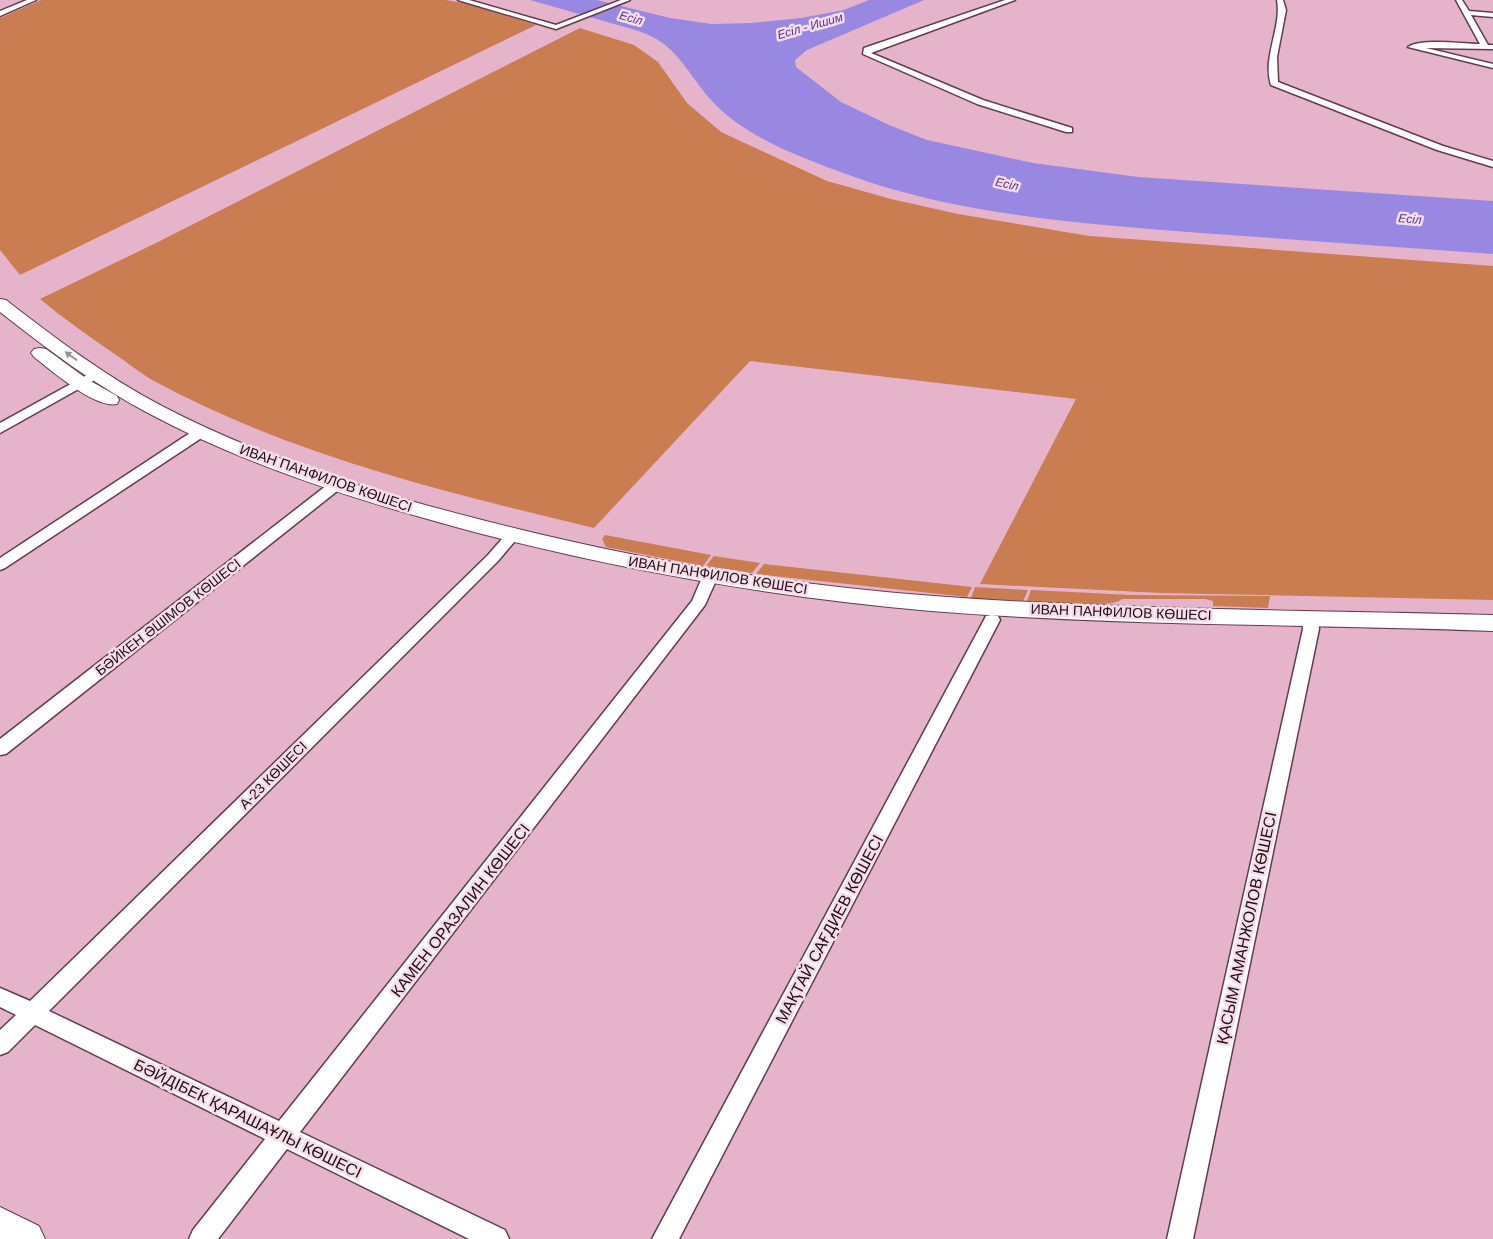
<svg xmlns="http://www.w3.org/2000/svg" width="1493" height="1239" font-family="Arial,sans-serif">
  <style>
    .green { fill: #c97d50 }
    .water { fill: #9888e2 }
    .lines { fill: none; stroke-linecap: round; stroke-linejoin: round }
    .street-casing { stroke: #643b4e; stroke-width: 3 }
    .secondary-casing { stroke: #643b4e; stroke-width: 2 }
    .street { fill: #fff; fill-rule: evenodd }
    .secondary { fill: #fff; fill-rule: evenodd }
    .oneway { fill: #9a9396 }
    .labels { text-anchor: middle; stroke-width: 5; stroke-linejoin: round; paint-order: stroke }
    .far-water-label { font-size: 12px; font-style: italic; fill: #50339b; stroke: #f6dde7 }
    .street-label { font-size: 14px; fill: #1f0e16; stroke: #f6dde7 }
    .near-street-label { font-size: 16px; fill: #1f0e16; stroke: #f6dde7 }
  </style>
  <rect width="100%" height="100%" fill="#e5b4ca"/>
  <g class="green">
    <path d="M41,0H446L468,4L536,25L20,275L0,250V18Z"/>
    <path d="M580,28L634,45L658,62L687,103L721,132L827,181L891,199L958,214L1089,236L1493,266V600L1161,593L980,584L1076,399L750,361L594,528C444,492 291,455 154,381C141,374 129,363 116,355C90,337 64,319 40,299L156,243Z"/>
    <path d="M605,535L711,555L703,566L606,547L602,539Z"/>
    <path d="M714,556L760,563L752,573L706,566Z"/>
    <path d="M764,564L972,587L967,597L756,574Z"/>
    <path d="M975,587L1028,590L1023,601L971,598Z"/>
    <path d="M1031,590L1131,595L1270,596L1268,608L1213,606V601L1205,599H1122C1111,609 1044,603 1027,601Z"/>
  </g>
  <path class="water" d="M530,0H597L670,18L712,24L751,23L801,18L844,10L869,0H924L807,50L795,60L796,67L841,102L889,125L927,140L1033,163L1138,177L1493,201V254C1396,247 1298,240 1201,233C1085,224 956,215 846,174C801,157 746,138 712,101C694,82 681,54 658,40C646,32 628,28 614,24C586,16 558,8 530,0Z"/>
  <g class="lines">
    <g class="street-casing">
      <g id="street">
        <path d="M27,0H36L0,16V11Z"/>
        <path d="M458,0H469L556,25L621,0H630L556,29Z"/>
        <path d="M1005,0H1015L871,53L983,100L1072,128V132H1066L977,104L863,54L864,48Z"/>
        <path d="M1277,0H1283L1286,10L1277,57L1278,82L1443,146L1493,161V167L1437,150L1271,85C1262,57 1282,28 1277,0Z"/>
        <path d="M1456,0H1462L1469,11L1493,13V17L1471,15L1488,45H1493V49L1426,48L1493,64V68L1408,47C1421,38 1463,44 1480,44Z"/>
        <path d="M96,370L102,374L100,377L0,433V423Z"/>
        <path d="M201,428L208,432L206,435L5,568L0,570V558L196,429Z"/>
        <path d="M336,481L341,482L343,485L341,488L6,754L0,755V739L331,482Z"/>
        <path d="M513,531L518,532L520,535L498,561L49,1011L279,1121L692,601L704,573H716L718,576L705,605L300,1132L505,1230L509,1239H469L287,1149L218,1239H189L193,1230L265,1139L35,1025L8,1052L0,1055V1030L16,1015L0,1007V988L30,1001L488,555L508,532Z"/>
        <path d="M1310,612L1316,613L1318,617L1319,629L1193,1239H1167L1303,629L1302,617L1304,613Z"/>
        <path d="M992,615L998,616L1000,620L679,1239H652L984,620L986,616Z"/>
      </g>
    </g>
    <g class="secondary-casing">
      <g id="secondary">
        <path d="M0,299L6,300C55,338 105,376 160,405C261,458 372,492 482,520C630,558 781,585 934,596C1120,610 1307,610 1493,615V631C1306,624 1118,626 931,611C778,598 626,571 478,533C366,503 251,468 148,413C95,385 47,349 0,312Z"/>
        <path d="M40,348L46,349L87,379L117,396L119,400L117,404C95,409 51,370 34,357L31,353L34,349Z"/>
        <path d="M0,1207L39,1226L45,1239H0Z"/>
      </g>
    </g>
    <use href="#street" class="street"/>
    <use href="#secondary" class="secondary"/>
  </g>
  <defs><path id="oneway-solid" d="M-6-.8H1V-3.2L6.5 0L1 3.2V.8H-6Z" transform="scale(1.25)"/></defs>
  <use class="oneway" href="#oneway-solid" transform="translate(71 356) rotate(-144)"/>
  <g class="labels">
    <g class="far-water-label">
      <text transform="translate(631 18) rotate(15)" y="4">Есіл</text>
      <text transform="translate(810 26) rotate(-16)" y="4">Есіл - Ишим</text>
      <text transform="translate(1007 184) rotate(12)" y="4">Есіл</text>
      <text transform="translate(1410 219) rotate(5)" y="4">Есіл</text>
    </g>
    <g class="street-label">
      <text transform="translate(326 478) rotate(19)" y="5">ИВАН ПАНФИЛОВ КӨШЕСІ</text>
      <text transform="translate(718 575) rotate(9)" y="5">ИВАН ПАНФИЛОВ КӨШЕСІ</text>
      <text transform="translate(1121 612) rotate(2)" y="5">ИВАН ПАНФИЛОВ КӨШЕСІ</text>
      <text transform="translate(168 617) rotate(-38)" y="5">БӘЙКЕН ӘШІМОВ КӨШЕСІ</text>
      <text transform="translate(273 775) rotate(-45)" y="5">А-23 КӨШЕСІ</text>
    </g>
    <g class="near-street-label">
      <text transform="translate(460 910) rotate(-52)" y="6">КАМЕН ОРАЗАЛИН КӨШЕСІ</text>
      <text transform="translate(1246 928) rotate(-78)" y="6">ҚАСЫМ АМАНЖОЛОВ КӨШЕСІ</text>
      <text transform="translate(829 929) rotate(-62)" y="6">МАҚТАЙ САҒДИЕВ КӨШЕСІ</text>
      <text transform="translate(248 1118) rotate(26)" y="6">БӘЙДІБЕК ҚАРАШАҰЛЫ КӨШЕСІ</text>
    </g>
  </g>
</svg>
